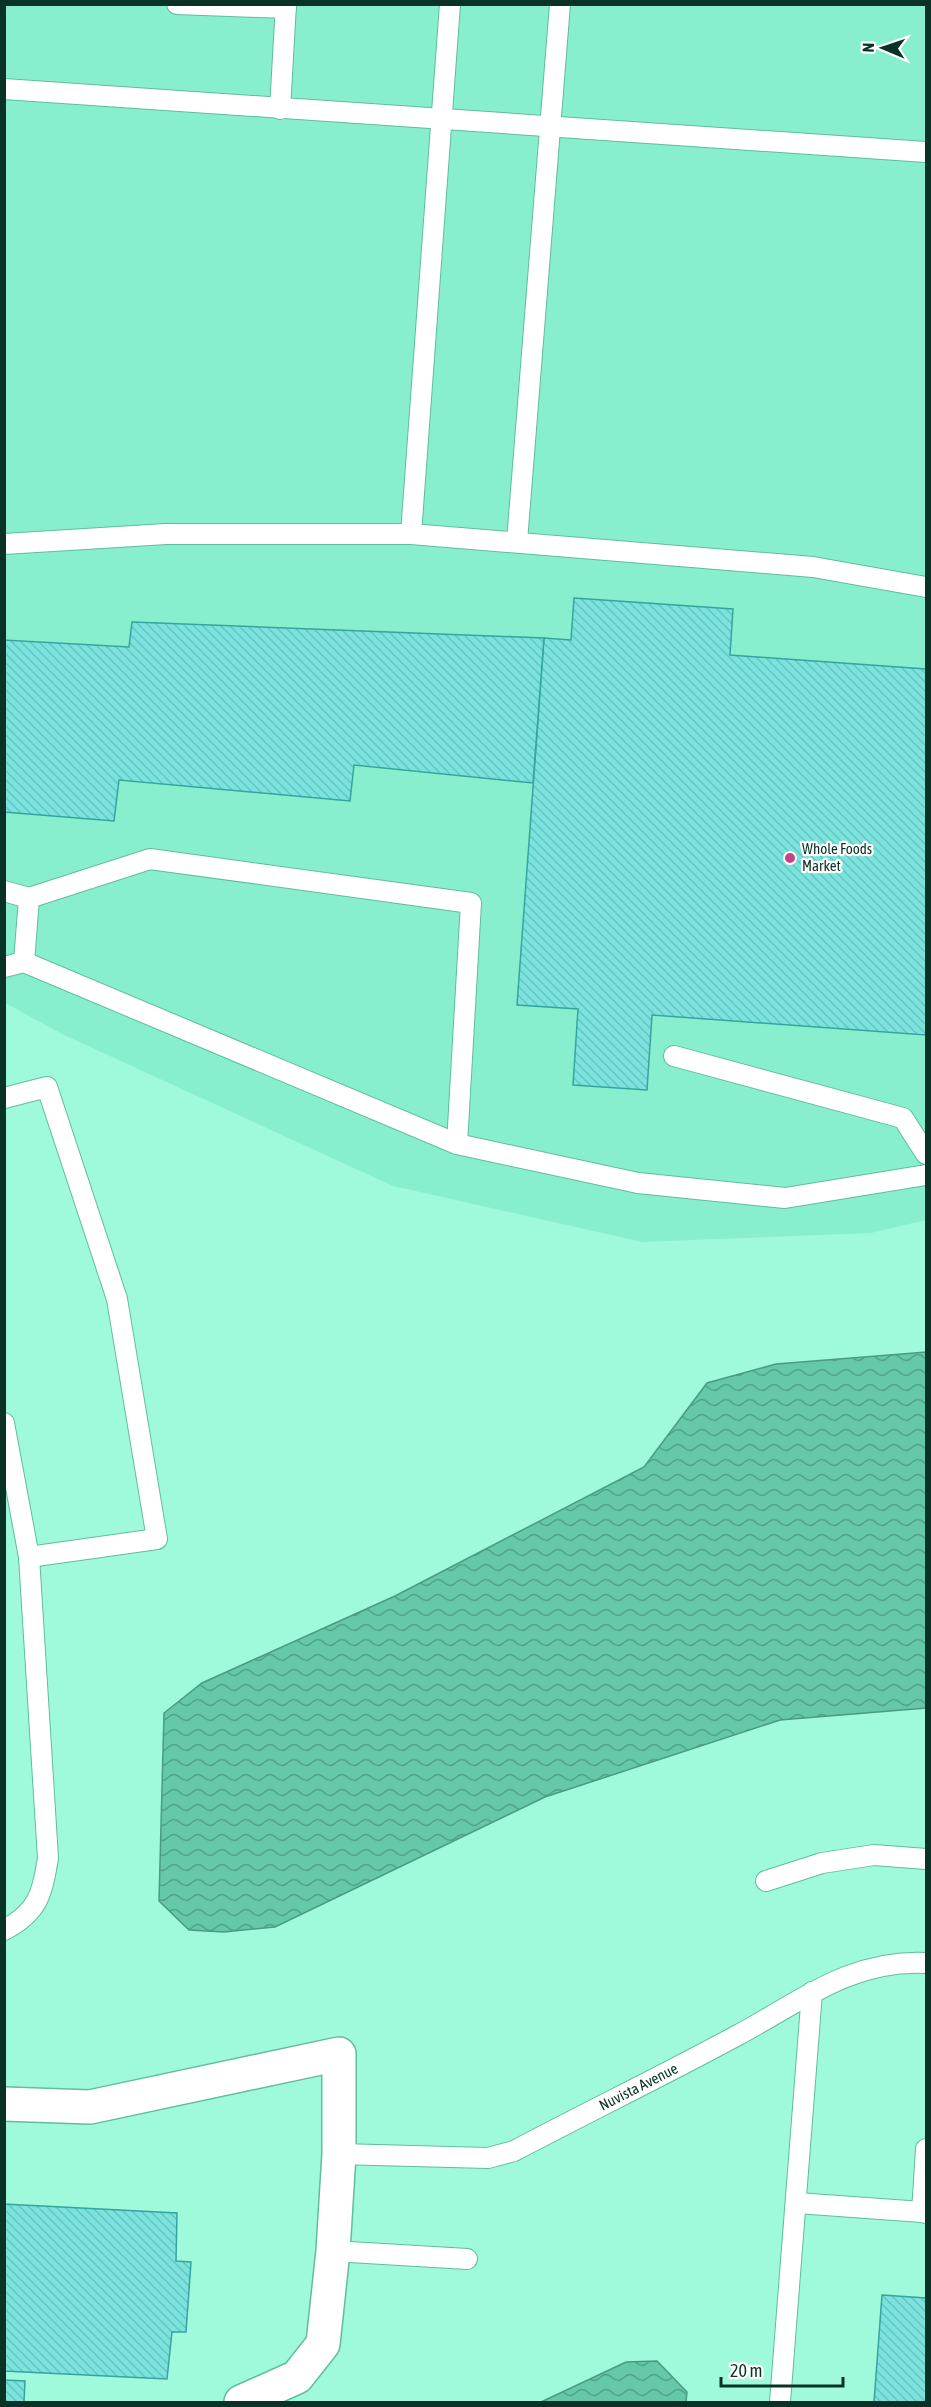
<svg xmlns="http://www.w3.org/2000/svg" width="931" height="2407" font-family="'Asap Condensed',sans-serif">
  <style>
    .built { fill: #88efce }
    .water { fill: url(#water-waves); stroke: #4a9b82; stroke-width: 1.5 }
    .building { fill: url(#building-back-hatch); stroke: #36a4a0; stroke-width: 1.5 }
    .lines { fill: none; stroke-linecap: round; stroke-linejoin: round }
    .lane-casing { stroke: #61bca0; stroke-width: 22 }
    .street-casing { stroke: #61bca0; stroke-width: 36 }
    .lane { stroke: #fff; stroke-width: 20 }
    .street { stroke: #fff; stroke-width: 33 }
    .poi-dot { fill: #c64389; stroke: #fff; stroke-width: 2 }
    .labels { text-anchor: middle; stroke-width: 4.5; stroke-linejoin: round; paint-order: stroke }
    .poi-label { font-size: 15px; fill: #0a3227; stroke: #fff; text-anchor: start }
    .street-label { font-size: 15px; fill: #0a3227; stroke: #fff }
  </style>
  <defs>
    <pattern id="water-waves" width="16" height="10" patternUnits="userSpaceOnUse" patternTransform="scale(1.5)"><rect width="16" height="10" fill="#65c8a9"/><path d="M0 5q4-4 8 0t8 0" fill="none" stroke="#51a38a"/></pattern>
    <pattern id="building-back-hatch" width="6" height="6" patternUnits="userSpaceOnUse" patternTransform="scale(1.5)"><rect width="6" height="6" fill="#7be3de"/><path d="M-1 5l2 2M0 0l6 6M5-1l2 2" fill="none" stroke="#69c3be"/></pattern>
  </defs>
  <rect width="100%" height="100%" fill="#9ffadc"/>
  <path class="built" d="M4,5H926V1220L871,1233L642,1242L393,1186L64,1035L5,1003Z"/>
  <g class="water">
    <path d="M926,1352V1708L780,1720L545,1797L275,1927L224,1932L189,1930L159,1901L164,1713L202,1683L395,1596L644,1467L707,1383L776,1364Z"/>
    <path d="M657,2361L687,2392L686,2402H541L626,2362Z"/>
  </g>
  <g class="building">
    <path d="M574,598L733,609L730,655L926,669V1035L652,1015L647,1090L573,1085L578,1009L517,1005L544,638L571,640Z"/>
    <path d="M132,622L544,638L533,783L354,765L350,801L119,780L114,821L4,812V640L129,647Z"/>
    <path d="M4,2204L177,2213L176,2261L191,2262L186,2332H172L167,2379L4,2371Z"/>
    <path d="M882,2295L926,2298V2402H874Z"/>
    <path d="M4,2380L25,2381L24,2402H4Z"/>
  </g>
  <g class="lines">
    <g class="lane-casing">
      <g id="lane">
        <path d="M177,4L286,8"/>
        <path d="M4,89L926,152"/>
        <path d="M280,109L286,4"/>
        <path d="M411,534L450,4"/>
        <path d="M517,541L560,4"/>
        <path d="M4,544L166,534H411L813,567L926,587"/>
        <path d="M4,891L29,898L150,859L471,903L457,1144"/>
        <path d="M24,962L29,898"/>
        <path d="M4,967L24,962L457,1144L638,1183L785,1198L926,1175"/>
        <path d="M674,1056L903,1118L926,1154"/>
        <path d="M4,1098L47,1087L117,1299L157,1539L29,1557"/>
        <path d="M4,1423L29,1557L48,1858C42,1893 39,1912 4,1930"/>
        <path d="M766,1881L822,1863L874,1855L926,1859"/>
        <path d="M926,2149L922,2212L926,2213"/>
        <path id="s1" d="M339,2154L488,2158L514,2151C588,2112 664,2075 738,2035C800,2002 851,1959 926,1963"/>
        <path d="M797,2203L922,2212"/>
        <path d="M333,2251L467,2259"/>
        <path d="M780,2402L812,1992"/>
      </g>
    </g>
    <g class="street-casing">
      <path id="street" d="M4,2104L90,2107L339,2054V2154L333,2251L323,2344L297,2377L241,2402"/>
    </g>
    <use href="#lane" class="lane"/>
    <use href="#street" class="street"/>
  </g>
  <circle class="poi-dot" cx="790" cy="858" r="6"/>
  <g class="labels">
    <g class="poi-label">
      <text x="802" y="854">Whole Foods<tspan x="802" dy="17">Market</tspan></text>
    </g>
    <g class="street-label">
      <text dy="5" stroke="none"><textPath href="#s1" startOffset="316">Nuvista Avenue</textPath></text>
    </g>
  </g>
  <rect width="931" height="2407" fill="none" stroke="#0a3227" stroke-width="12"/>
  <g transform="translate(883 48) rotate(272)" stroke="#ffffff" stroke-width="4.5" paint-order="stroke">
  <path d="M0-4.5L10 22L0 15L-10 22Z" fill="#0a3227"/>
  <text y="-9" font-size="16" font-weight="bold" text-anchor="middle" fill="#0a3227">N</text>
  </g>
  <path d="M721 2377v9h122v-9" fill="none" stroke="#0a3227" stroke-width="3"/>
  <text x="730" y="2377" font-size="18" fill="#0a3227" stroke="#ffffff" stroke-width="4.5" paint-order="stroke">20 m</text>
</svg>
